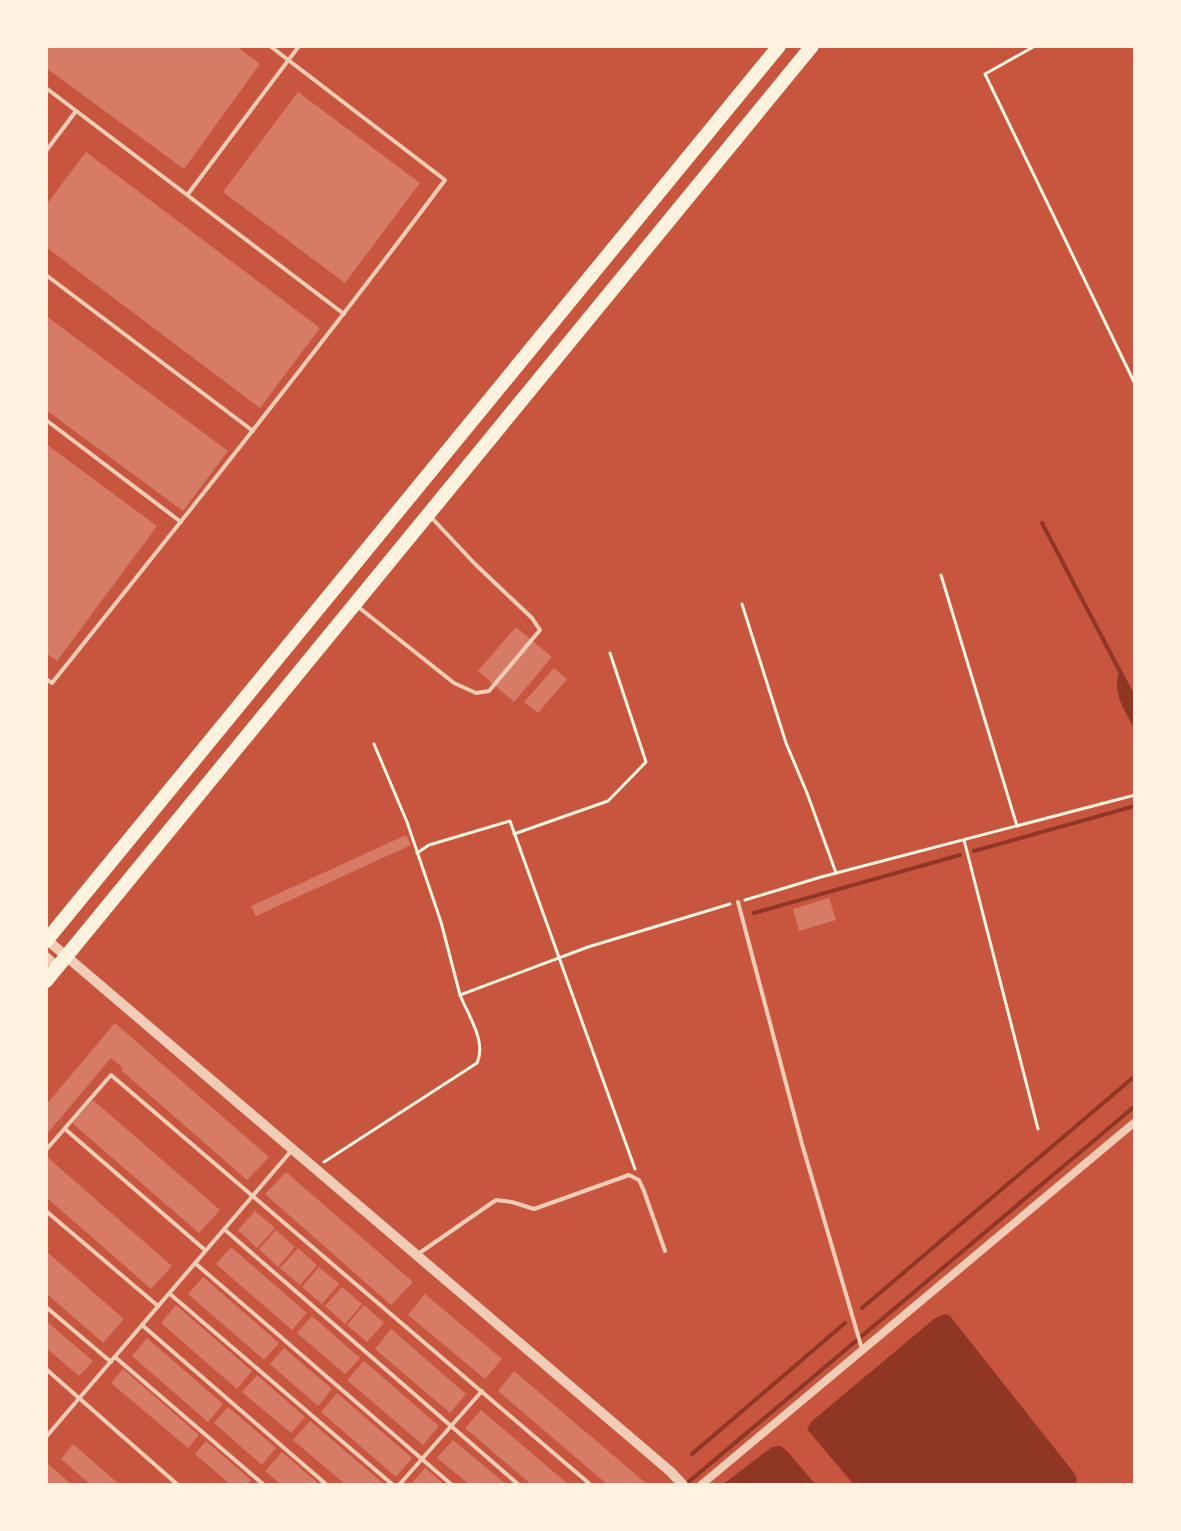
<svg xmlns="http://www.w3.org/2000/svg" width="1181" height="1531" font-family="'Roboto Condensed',sans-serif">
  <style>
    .water { fill: #8f3625 }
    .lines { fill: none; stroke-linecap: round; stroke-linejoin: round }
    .stream { stroke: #8f3625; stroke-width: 4 }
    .building { fill: #d67c66 }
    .path { stroke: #fff3e0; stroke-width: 3 }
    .service { stroke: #f1ccb7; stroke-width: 4 }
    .minor { stroke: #f1ccb7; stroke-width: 8 }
    .tertiary { stroke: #f1ccb7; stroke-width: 10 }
    .trunk { stroke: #fff3e0; stroke-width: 14 }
  </style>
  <rect width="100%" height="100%" fill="#c8553d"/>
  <g class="water">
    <path d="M1119,671L1135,700V730C1125,709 1112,696 1119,671Z"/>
    <path d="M944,1314L950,1316L1075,1474L1077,1480L1075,1485H854L807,1429L812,1421L934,1319Z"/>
    <path d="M781,1446L788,1452L816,1485H722L772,1447Z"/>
  </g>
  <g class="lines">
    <g class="stream">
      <path d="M1042,523L1135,700"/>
      <path d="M974,851L1135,806"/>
      <path d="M754,913L960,855"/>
      <path d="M862,1308L1135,1076"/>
      <path d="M692,1454L845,1323"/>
      <path d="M685,1485L1135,1106"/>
    </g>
  </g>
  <g class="building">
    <path d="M46,46H236L260,64L184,169L46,68Z"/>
    <path d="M298,92L420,183L345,283L223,192Z"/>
    <path d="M86,152L320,328L260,408L46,247V205Z"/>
    <path d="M46,316L228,451L183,511L46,410Z"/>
    <path d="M46,444L157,526L57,661L46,653Z"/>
    <path d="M516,627L552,657L514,702L478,671Z"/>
    <path d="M554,668L567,679L538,713L524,702Z"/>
    <path d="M406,835L411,845L256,916L251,906Z"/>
    <path d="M829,898L836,920L799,931L793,909Z"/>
    <path d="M115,1023L269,1157L247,1180L121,1070L123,1068L111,1058L46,1135V1105Z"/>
    <path d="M93,1100L220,1210L199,1233L72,1123Z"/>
    <path d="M46,1156L172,1266L151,1289L46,1197Z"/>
    <path d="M286,1172L413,1282L391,1305L265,1194Z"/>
    <path d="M255,1211L275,1228L257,1248L238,1230Z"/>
    <path d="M276,1230L295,1247L278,1267L259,1249Z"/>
    <path d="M231,1247L307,1313L292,1330L216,1264Z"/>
    <path d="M298,1248L317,1265L300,1285L280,1268Z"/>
    <path d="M46,1251L124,1319L103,1343L46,1293Z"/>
    <path d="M319,1267L339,1284L322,1304L302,1287Z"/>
    <path d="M203,1277L279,1343L264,1360L188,1294Z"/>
    <path d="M342,1287L362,1304L345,1324L325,1306Z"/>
    <path d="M425,1294L502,1359L485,1379L408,1315Z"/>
    <path d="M176,1305L252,1371L237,1389L161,1323Z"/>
    <path d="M364,1305L384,1323L367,1342L347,1325Z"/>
    <path d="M312,1316L360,1358L345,1374L297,1333Z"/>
    <path d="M46,1321L93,1361L79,1376L46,1348Z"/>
    <path d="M391,1329L466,1394L450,1413L375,1349Z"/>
    <path d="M147,1338L223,1404L208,1422L132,1356Z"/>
    <path d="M284,1348L332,1389L318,1406L270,1364Z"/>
    <path d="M364,1361L439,1426L423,1445L347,1380Z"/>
    <path d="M123,1369L199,1435L188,1448L111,1383Z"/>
    <path d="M514,1371L648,1485H608L498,1391Z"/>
    <path d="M257,1375L305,1417L291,1433L242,1392Z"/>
    <path d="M337,1393L412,1458L396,1477L321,1412Z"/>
    <path d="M228,1407L276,1448L262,1465L214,1423Z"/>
    <path d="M481,1410L569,1485H532L465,1428Z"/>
    <path d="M310,1421L385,1485H346L293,1440Z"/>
    <path d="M453,1440L507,1485H470L437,1458Z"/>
    <path d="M206,1441L251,1480L246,1485H231L195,1454Z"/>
    <path d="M73,1444L120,1485H91L61,1459Z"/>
    <path d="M282,1452L320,1485H282L265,1471Z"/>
    <path d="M46,1462L72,1485H46Z"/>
    <path d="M425,1468L445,1485H414L412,1483Z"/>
  </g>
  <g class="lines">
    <g class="path">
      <path d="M1035,46L985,74L1135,384"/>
      <path d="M941,575L1017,826"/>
      <path d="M742,604L786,743L807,793L836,873"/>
      <path d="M374,744L407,822L441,922L460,995"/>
      <path d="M514,834L608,801L646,762L610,653"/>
      <path d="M964,840L1038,1129"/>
      <path d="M417,853L429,845L510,821L635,1169"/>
      <path d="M745,900L821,877L1135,795"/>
      <path d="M324,1162L477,1063C487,1042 468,1015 460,995L588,947L730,904"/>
    </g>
    <g class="service">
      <path d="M46,88L344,314"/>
      <path d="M46,151L76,111"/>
      <path d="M188,194L299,46"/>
      <path d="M46,275L253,431"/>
      <path d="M46,420L181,522"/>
      <path d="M357,606L454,683L476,693L489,691L540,630L532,618L475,564L430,516"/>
      <path d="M46,679L52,683C185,517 318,350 445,180L270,46"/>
      <path d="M738,902L802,1144L862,1349"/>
      <path d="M65,1129L205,1250"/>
      <path d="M46,1150L111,1075L591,1485"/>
      <path d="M46,1211L158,1306"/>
      <path d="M224,1229L519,1485"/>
      <path d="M418,1254L496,1200L512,1202L534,1209L629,1175L639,1180L644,1191L665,1251"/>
      <path d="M195,1263L452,1485"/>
      <path d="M170,1294L393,1485"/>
      <path d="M46,1307L111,1362"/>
      <path d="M142,1325L327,1485"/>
      <path d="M115,1357L264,1485"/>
      <path d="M46,1369L178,1485"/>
      <path d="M46,1437L292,1150"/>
      <path d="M399,1485L482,1391"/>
    </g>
    <path class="minor" d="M701,1485L1135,1122"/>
    <g class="tertiary">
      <path d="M46,939L671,1472L683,1485"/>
      <path d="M46,957L57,967"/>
    </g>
    <g class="trunk">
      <path d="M46,941L779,46"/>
      <path d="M46,981L812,46"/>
    </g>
  </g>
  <rect width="1181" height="1531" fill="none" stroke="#fff3e0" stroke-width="96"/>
</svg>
